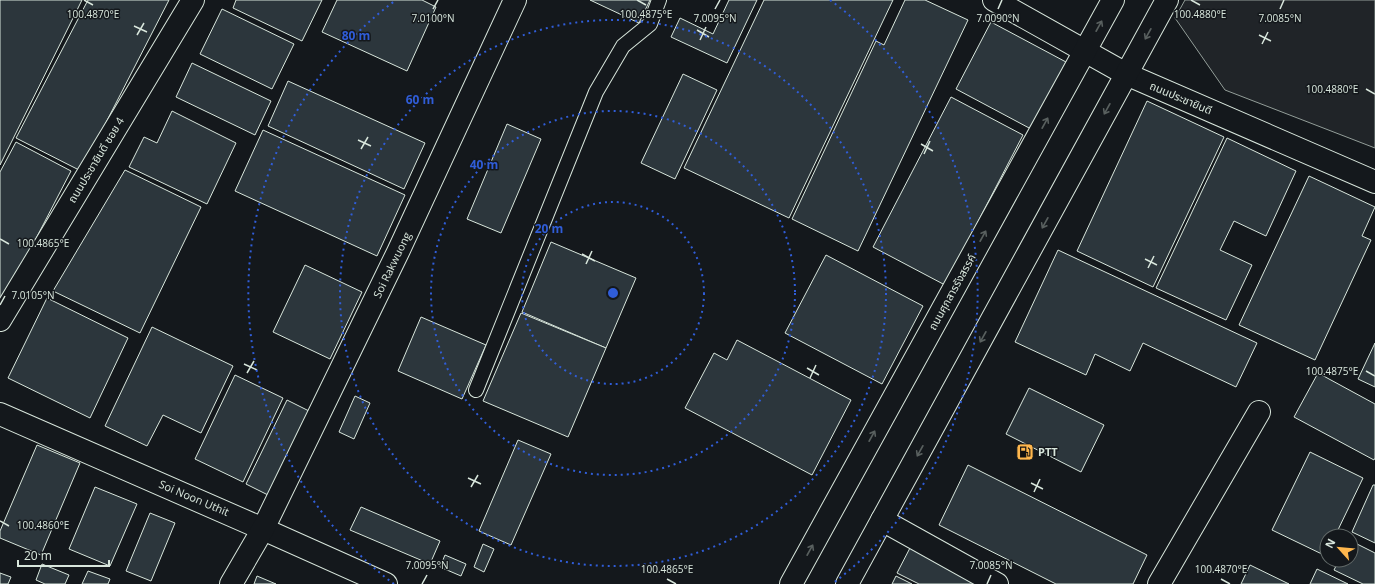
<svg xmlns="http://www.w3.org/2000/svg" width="1375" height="584" font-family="'Open Sans','Noto Sans Thai',sans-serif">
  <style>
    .green { fill: #202428; stroke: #939e99 }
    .building { fill: #2c363c; stroke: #d8e6dc }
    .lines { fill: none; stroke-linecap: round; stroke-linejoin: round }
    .lane-casing { stroke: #d8e6dc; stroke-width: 16 }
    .street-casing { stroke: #d8e6dc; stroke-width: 24 }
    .secondary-casing { stroke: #d8e6dc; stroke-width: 24 }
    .lane { stroke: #14181c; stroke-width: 14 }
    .street { stroke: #14181c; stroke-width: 22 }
    .secondary { stroke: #14181c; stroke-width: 22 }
    .oneway { stroke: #59605f }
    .ticks { fill: none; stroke: #d8e6dc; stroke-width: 1.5 }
    .ring { fill: none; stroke: #305dd8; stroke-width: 2; stroke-dasharray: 2 4 }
    .labels { text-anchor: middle; stroke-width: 3; stroke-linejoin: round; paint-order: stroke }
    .street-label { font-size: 11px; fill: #d8e6dc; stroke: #14181c }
    .poi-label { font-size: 11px; font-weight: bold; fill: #d8e6dc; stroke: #14181c; text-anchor: start }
    .ticks-label { font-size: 10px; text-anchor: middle; fill: #d8e6dc; stroke: #14181c; stroke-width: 3; stroke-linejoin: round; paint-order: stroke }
    .centre { fill: #305dd8; stroke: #14181c; stroke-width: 2 }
    .ring-label { font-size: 12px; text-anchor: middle; font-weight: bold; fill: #305dd8; stroke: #14181c; stroke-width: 3; stroke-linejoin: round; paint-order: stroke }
  </style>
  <rect width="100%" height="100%" fill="#14181c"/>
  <path class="green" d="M1185,0H1375V148L1225,90L1175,18Z"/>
  <g class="building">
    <path d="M0,0H82L0,165Z"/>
    <path d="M88,0H169L81,171L16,138Z"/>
    <path d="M236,0H322L302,41L233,8Z"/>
    <path d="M337,0H422L436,7L407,71L322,32Z"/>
    <path d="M590,0H650L639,23Z"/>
    <path d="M729,0H757L727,63L671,37L680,18L713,34Z"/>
    <path d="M764,0H893L789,218L684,168Z"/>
    <path d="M905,0H925L968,20L858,251L792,219L876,41L884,45Z"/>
    <path d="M222,9L294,44L272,89L200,54Z"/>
    <path d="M991,22L1066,62L1031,129L956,89Z"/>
    <path d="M192,63L271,101L255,135L176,97Z"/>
    <path d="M683,74L717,90L675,179L641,163Z"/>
    <path d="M288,81L425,143L404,189L268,126Z"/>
    <path d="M951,97L1023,135L945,285L873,247Z"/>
    <path d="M1147,101L1224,137L1153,287L1077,251Z"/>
    <path d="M172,111L236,143L207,204L129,167L144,137L157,143Z"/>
    <path d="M507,124L541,139L501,233L467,219Z"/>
    <path d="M263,130L405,195L377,256L235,191Z"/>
    <path d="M1227,138L1296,171L1266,236L1234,221L1220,250L1252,265L1226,320L1156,288Z"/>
    <path d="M16,142L71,171L0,308V172Z"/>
    <path d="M125,170L201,207L140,333L53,291Z"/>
    <path d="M1309,176L1375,207L1362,236L1371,240L1315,360L1239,325Z"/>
    <path d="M551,242L636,278L606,348L522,312Z"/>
    <path d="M1058,250L1257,343L1236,387L1143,343L1130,371L1095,354L1086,375L1015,342Z"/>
    <path d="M826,255L923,306L882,384L785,333Z"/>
    <path d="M305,265L362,292L330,359L273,332Z"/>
    <path d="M47,298L128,338L90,418L8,378Z"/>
    <path d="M521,313L606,348L568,437L483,401Z"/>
    <path d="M421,317L486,345L462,399L398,371Z"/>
    <path d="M152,327L233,366L201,433L163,415L147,446L105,426Z"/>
    <path d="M737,340L851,400L812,475L685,408L714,353L727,360Z"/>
    <path d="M1375,343V387L1358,379Z"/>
    <path d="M1318,373L1375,404V458L1374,460L1294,417Z"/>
    <path d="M235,375L283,398L243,482L195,459Z"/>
    <path d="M1029,388L1104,425L1081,472L1006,434Z"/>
    <path d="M355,396L370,403L354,439L339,432Z"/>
    <path d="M287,400L311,412L270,496L246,484Z"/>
    <path d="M518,440L551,454L511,545L479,531Z"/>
    <path d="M37,445L80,463L41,555L0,538V531Z"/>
    <path d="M1310,452L1363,478L1335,536H1327V553L1326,556L1272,530Z"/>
    <path d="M968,465L1147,555L1133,584H1056L939,525Z"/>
    <path d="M1373,485H1375V543L1352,532Z"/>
    <path d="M95,487L137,504L110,566L69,549Z"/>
    <path d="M361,507L440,541L430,564L350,530Z"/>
    <path d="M150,513L175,523L151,581L126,571Z"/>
    <path d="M1351,541L1375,553V584H1363L1334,570L1339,560H1351Z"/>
    <path d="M483,544L494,549L484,572L474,567Z"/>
    <path d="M911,546L986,584H919L897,573Z"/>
    <path d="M445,555L466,564L461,576L440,567Z"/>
    <path d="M42,564L69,575L65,584H45L36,580Z"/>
    <path d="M1250,565L1289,584H1241Z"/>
    <path d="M1317,569L1348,584H1310Z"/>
    <path d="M88,571L110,579L108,584H82Z"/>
    <path d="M0,573L11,577L8,584H0Z"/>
    <path d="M257,576L276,584H254Z"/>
    <path d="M896,576L912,584H892Z"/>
  </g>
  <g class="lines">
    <g class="lane-casing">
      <path id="lane" d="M476,390L596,92L623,46L650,24L659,0"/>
    </g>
    <g class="street-casing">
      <g id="street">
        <path d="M0,320L193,0"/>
        <path d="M0,414L263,529L386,584"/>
        <path d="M882,520L997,584"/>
        <path d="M231,584L263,529L398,252L515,0"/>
        <path d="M1159,584L1259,412"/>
      </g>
    </g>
    <g class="secondary-casing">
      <g id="secondary">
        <path d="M994,0L1126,74L1375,182"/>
        <path d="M791,584L1113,0"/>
        <path d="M847,584L1167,0"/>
      </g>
    </g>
    <use href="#lane" class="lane"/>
    <use href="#street" class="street"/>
    <use href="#secondary" class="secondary"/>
  </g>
  <defs><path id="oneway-shaft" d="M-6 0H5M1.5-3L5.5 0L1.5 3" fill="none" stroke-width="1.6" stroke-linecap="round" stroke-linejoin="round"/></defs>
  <g class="oneway">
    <use href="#oneway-shaft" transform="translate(1099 26) rotate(-61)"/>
    <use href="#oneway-shaft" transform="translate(1148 34) rotate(119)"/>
    <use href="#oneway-shaft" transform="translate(1107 109) rotate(119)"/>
    <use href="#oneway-shaft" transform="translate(1045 123) rotate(-61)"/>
    <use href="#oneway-shaft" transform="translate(1045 223) rotate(119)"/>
    <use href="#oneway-shaft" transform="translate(983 236) rotate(-61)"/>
    <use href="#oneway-shaft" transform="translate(983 337) rotate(119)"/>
    <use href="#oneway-shaft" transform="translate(872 436) rotate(-61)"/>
    <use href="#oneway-shaft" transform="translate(920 451) rotate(119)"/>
    <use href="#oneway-shaft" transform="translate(810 550) rotate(-61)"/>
  </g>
  <path class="ticks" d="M84,0L93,5M637,0L646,5M1191,0L1200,5M433,9L438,0M715,9L720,0M998,9L1002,0M1280,9L1284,0M134,26L147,32M697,30L709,37M137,35L144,23M1259,35L1271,41M700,40L706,27M1262,44L1268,32M1366,89L1375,94M358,140L371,146M921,144L933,151M361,149L368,137M924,154L930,141M0,239L9,244M582,254L595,261M1145,259L1157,265M586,264L592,251M1148,268L1154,256M0,305L5,296M244,364L257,370M807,368L819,375M1366,371L1375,376M247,373L254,361M810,378L816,365M468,478L481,484M1031,483L1043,489M471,487L478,475M1034,492L1040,479M0,521L9,526M667,579L676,584M1221,579L1230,584M422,584L427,575M987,584L991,575"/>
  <g class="ring">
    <circle cx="613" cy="293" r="91"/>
    <circle cx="613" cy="293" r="182"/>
    <circle cx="613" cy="293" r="273"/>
    <path d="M394 584A364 364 0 0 1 396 0M830 0A364 364 0 0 1 832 584"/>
  </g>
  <defs>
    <g id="fuel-square" transform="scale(0.9)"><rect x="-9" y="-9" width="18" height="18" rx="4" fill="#ffb74d" stroke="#14181c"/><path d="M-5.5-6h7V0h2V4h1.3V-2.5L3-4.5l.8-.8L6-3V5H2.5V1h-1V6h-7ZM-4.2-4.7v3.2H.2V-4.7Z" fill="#111"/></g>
  </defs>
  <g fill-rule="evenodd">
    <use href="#fuel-square" x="1025" y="452"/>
  </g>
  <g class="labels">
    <g class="street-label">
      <text transform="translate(1181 98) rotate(23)" y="4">ถนนประชายินดี</text>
      <text transform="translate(96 160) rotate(-59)" y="4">ถนนประชายินดี ซอย 4</text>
      <text transform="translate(392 265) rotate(-64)" y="4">Soi Rakwuong</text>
      <text transform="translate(952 292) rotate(-61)" y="4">ถนนศุภสารรังสรรค์</text>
      <text transform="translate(194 498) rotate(23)" y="4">Soi Noon Uthit</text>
    </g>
    <g class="poi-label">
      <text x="1038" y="456">PTT</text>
    </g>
  </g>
  <g class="ticks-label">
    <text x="1200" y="18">100.4880°E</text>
    <text x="93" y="18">100.4870°E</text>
    <text x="646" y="18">100.4875°E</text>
    <text x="433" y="22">7.0100°N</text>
    <text x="715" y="22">7.0095°N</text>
    <text x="998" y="22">7.0090°N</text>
    <text x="1280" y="22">7.0085°N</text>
    <text x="1332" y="93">100.4880°E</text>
    <text x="43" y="247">100.4865°E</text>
    <text x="33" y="299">7.0105°N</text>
    <text x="1332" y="375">100.4875°E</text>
    <text x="43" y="529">100.4860°E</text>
    <text x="427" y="569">7.0095°N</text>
    <text x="991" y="569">7.0085°N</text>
    <text x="667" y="573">100.4865°E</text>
    <text x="1221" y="573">100.4870°E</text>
  </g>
  <circle cx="613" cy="293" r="6" class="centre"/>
  <g class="ring-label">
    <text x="356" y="40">80 m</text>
    <text x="420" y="104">60 m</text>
    <text x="484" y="169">40 m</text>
    <text x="549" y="233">20 m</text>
  </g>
  <g transform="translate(1339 548) rotate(297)"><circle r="19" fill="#14181c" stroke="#626a69"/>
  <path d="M0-3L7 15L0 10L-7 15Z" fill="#ffb74d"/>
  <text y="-6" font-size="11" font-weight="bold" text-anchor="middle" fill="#d8e6dc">N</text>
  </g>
  <path d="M18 560v6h91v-6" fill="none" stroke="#d8e6dc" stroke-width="2"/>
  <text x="24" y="560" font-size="12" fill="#d8e6dc" stroke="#14181c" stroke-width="3" paint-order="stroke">20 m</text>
</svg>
